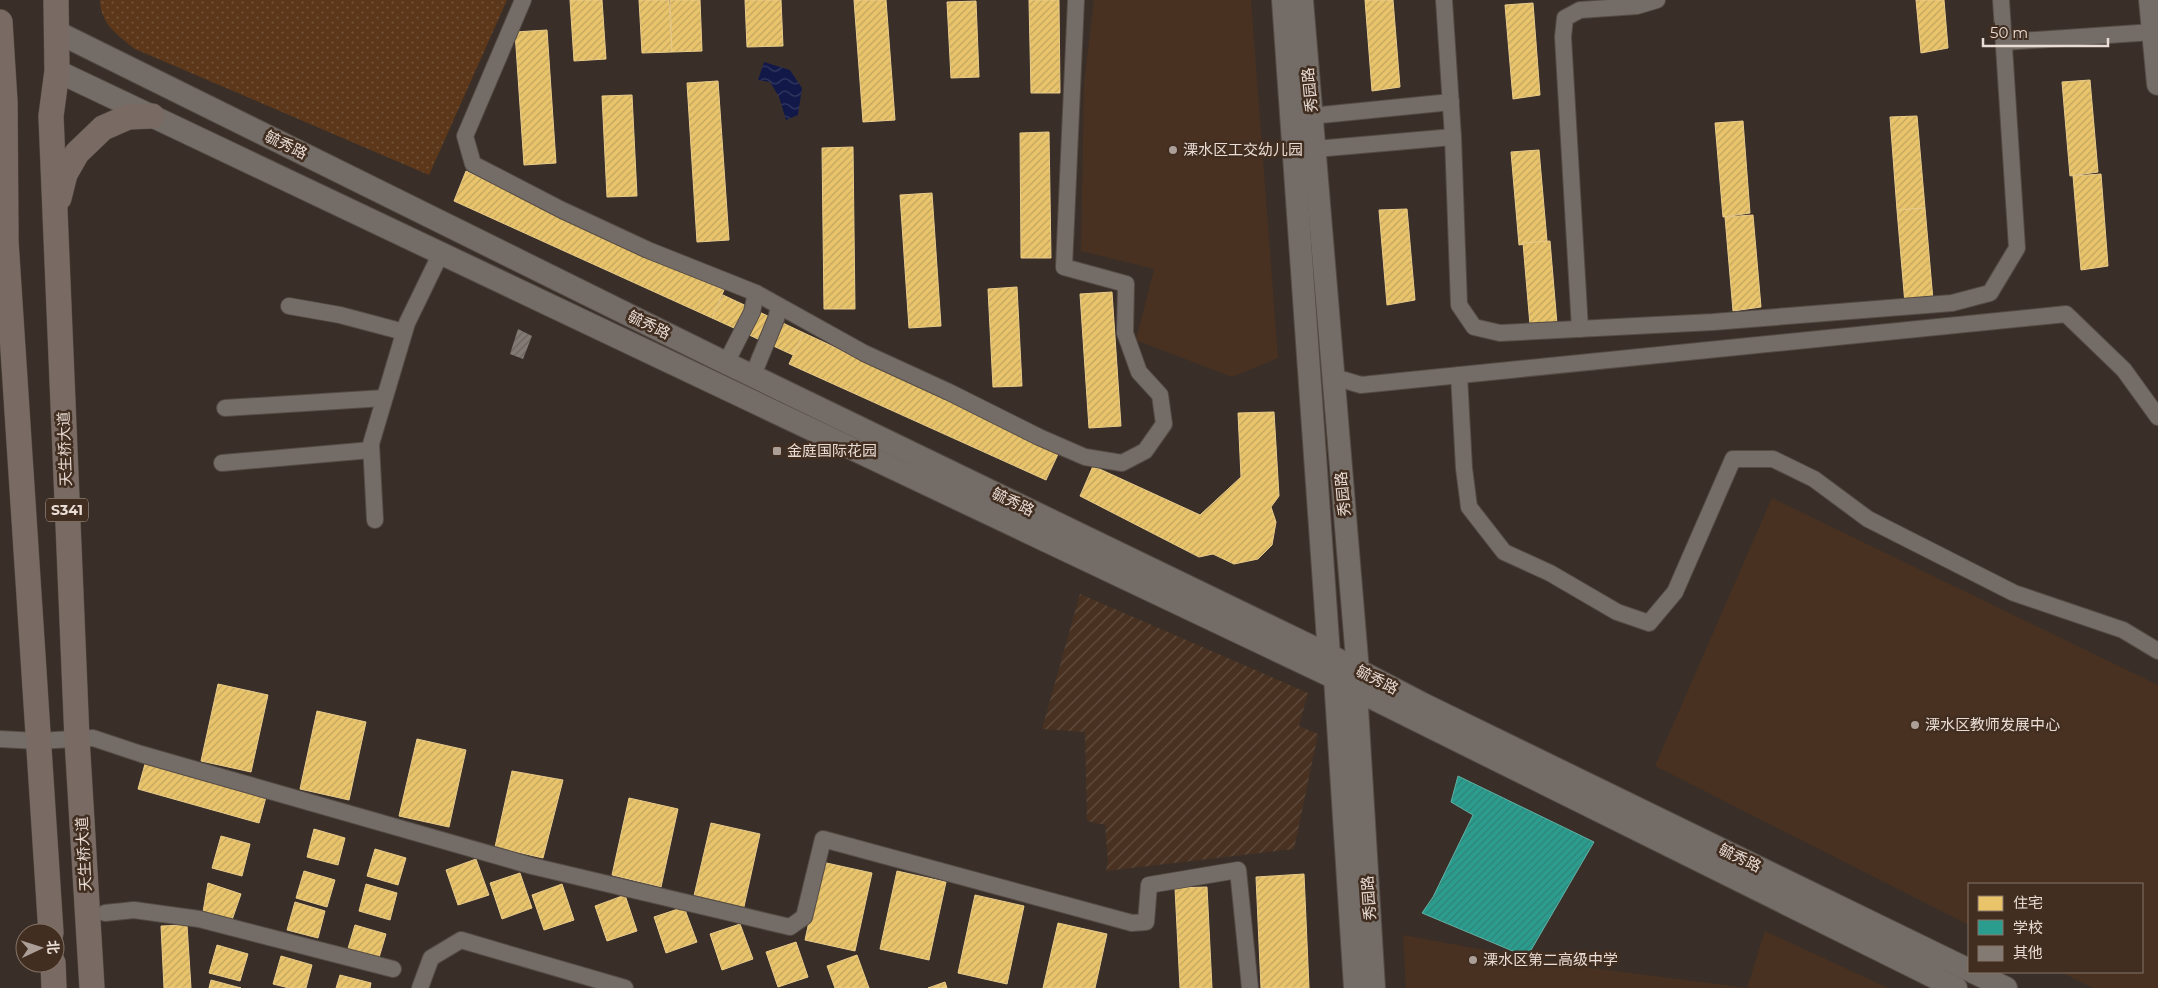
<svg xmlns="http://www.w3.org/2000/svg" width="2158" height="988" font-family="Montserrat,'Noto Sans SC',sans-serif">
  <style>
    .built { fill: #483121 }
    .industrial { fill: url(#industrial-furrows) }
    .grass { fill: url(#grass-dots) }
    .water { fill: url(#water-waves) }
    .homes { fill: url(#homes-hatch); stroke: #e9cb8a }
    .schools { fill: url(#schools-hatch); stroke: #63b0a4 }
    .building { fill: url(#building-hatch) }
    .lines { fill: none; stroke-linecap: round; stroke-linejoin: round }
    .street-casing { stroke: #544b44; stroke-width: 18 }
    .secondary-casing { stroke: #544b44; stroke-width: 24 }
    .primary-casing { stroke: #544b44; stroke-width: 26 }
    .street { stroke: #746c67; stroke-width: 16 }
    .secondary { stroke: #746c67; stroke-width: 22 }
    .primary { stroke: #796b63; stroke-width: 25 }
    .poi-dot { fill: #ab9f98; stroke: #412e20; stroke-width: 2 }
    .labels { text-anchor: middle; stroke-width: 5; stroke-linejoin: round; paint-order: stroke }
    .shield { fill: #412e20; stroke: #b7a89e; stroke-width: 1 }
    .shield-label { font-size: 14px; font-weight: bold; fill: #e9dcd4 }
    .street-label { font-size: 15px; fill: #e9dcd4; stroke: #412e20 }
    .poi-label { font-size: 15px; fill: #e9dcd4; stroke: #412e20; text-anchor: start }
  </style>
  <defs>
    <pattern id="industrial-furrows" width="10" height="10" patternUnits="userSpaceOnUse" patternTransform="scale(1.25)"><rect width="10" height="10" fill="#483121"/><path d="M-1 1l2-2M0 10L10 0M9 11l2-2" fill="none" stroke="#624e40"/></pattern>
    <pattern id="grass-dots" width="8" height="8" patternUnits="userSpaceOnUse" patternTransform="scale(1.25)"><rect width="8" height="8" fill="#5c371a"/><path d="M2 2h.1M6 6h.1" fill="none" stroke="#73533a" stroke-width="1.8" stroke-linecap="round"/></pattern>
    <pattern id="water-waves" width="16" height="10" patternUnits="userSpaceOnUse" patternTransform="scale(1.25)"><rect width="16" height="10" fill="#121948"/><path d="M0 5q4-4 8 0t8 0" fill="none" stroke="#343a62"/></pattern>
    <pattern id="homes-hatch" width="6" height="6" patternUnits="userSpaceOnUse" patternTransform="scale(1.25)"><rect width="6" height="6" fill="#e9c46a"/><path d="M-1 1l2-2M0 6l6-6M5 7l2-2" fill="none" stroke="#c0a460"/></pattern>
    <pattern id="schools-hatch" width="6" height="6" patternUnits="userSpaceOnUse" patternTransform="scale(1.25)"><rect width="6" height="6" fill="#2a9d8f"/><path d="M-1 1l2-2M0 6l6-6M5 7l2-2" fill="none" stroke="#328277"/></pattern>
    <pattern id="building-hatch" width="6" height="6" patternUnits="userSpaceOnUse" patternTransform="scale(1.25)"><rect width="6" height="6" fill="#837a73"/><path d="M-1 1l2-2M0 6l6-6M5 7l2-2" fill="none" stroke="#6b645f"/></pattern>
  </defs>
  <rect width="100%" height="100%" fill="#392f28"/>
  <g class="built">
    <path d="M1094,0H1251L1278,358L1232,377L1136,340L1154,269L1081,251L1084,83Z"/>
    <path d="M1772,498L2158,685V988H2093L2061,972H2142V884H1969V925L1655,766Z"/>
    <path d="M1765,931L1888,988H1406L1403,935L1554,963L1747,988Z"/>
  </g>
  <path class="industrial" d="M1080,594L1308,693L1299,726L1318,734L1294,849L1106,871L1108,861L1105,825L1087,821L1085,732L1042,729Z"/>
  <path class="grass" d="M100,0H507L429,175L135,49C118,36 100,23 100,0Z"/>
  <path class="water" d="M764,62L790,70L802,88L798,115L786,120L779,97L770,82L758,80Z"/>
  <g class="homes">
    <path d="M570,0H602L606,59L574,61Z"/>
    <path d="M639,0H669L672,52L642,53Z"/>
    <path d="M670,0H700L702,51L672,52Z"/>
    <path d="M745,0H781L783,46L747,47Z"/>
    <path d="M854,0H886L895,120L863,122Z"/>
    <path d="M1029,0H1059L1060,93H1031Z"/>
    <path d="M1365,0H1393L1400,87L1372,91Z"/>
    <path d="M1916,0H1944L1948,48L1921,53Z"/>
    <path d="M976,1L979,77L951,78L947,2Z"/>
    <path d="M1533,3L1540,95L1513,99L1505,5Z"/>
    <path d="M547,30L556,163L524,165L515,32Z"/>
    <path d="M2090,80L2098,172L2070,176L2062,82Z"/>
    <path d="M718,81L729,240L697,242L687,83Z"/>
    <path d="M632,95L637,196L607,197L602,96Z"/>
    <path d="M1917,116L1925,208L1897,210L1890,117Z"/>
    <path d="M1743,121L1750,213L1723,217L1715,123Z"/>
    <path d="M1049,132L1051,258H1021L1020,133Z"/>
    <path d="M853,147L855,309H824L822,148Z"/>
    <path d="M1539,150L1547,241L1519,245L1511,152Z"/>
    <path d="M466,171L724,290L712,318L454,201Z"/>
    <path d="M2101,174L2108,266L2081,270L2073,176Z"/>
    <path d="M932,193L941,326L909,328L900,195Z"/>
    <path d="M1925,208L1933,300L1905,304L1897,210Z"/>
    <path d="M1407,209L1415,300L1387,305L1379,210Z"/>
    <path d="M1753,215L1761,307L1733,311L1725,217Z"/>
    <path d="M1550,241L1557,324L1530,325L1523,243Z"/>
    <path d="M1017,287L1022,386L993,387L988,289Z"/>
    <path d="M1112,292L1121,426L1089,428L1080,294Z"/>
    <path d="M723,295L804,333L793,355L712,318Z"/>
    <path d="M804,333L1059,452L1046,480L789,364Z"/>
    <path d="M1274,412L1279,496L1271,507L1276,522L1272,545L1258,559L1234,564L1213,554L1199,557L1080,496L1093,466L1200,515L1241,477L1238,413Z"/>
    <path d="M218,684L268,695L251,772L201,761Z"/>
    <path d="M317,711L366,722L349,800L300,789Z"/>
    <path d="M417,739L466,750L449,827L399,816Z"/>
    <path d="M145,764L266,797L259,823L138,789Z"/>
    <path d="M512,771L563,780L543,858L495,847Z"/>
    <path d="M629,798L678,809L661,887L612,875Z"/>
    <path d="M711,823L760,834L743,911L693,900Z"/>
    <path d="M314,829L345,838L338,865L307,857Z"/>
    <path d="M221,836L250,844L242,876L212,868Z"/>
    <path d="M375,849L406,858L398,885L367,876Z"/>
    <path d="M476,859L489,895L458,905L446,870Z"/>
    <path d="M822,862L872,873L855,951L805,940Z"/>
    <path d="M304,871L335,880L327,907L296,898Z"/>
    <path d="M897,871L946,882L929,960L880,949Z"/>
    <path d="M520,873L532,908L502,919L490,883Z"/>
    <path d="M1304,874L1309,988H1261L1256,877Z"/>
    <path d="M208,883L241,894L232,920L203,912Z"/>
    <path d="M366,884L397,893L390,920L359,911Z"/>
    <path d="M562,884L574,920L544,930L532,895Z"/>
    <path d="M1207,887L1212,988H1180L1175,888Z"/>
    <path d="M625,895L637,931L607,941L595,906Z"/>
    <path d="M975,895L1024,906L1007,984L958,973Z"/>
    <path d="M295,902L325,911L318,938L287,930Z"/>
    <path d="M684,907L697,942L666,953L654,917Z"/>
    <path d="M1058,923L1107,934L1095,988H1043Z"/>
    <path d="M740,924L753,959L722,970L710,934Z"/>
    <path d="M187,925L191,988H164L161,926Z"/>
    <path d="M355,925L386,934L378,961L347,952Z"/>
    <path d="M796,942L808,977L778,987L766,952Z"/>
    <path d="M217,945L248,954L240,981L209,973Z"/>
    <path d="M857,955L869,988H835L827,966Z"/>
    <path d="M281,956L312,965L306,988H289L273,984Z"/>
    <path d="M340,975L371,983L370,988H336Z"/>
    <path d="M211,980L241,988H209Z"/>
    <path d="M945,982L947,988H928Z"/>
  </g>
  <path class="schools" d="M1458,776L1594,842L1527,957L1422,913L1433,897L1473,815L1451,802Z"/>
  <path class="building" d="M518,329L532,336L523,359L510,354Z"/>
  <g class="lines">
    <g class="street-casing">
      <g id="street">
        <path d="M523,0L465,136L473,164L562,210L648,250L756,293L864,353L949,392L1039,437L1085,457L1122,463L1145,451L1164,424L1160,395L1139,372L1125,333L1126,284L1064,267L1076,0"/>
        <path d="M1444,0L1453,137L1459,305L1474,327L1500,333L1713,322L1952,303L1990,293L2017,248L2001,0"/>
        <path d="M2005,42L2153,32"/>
        <path d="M1301,117L1451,102"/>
        <path d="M1304,150L1453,137"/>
        <path d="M289,306L340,315L404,332"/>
        <path d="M1580,329L1563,37L1565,18L1580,10L1637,6L1657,0"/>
        <path d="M726,363L752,312L756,293"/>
        <path d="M753,375L776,319L779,306"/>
        <path d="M1459,375L1464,468L1469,507L1504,552L1550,573L1617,612L1649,623L1675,592L1733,459H1773L1814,479L1868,519L2014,593L2123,630L2158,651"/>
        <path d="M1334,377L1361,385L2066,314L2124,370L2158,417"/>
        <path d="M225,408L384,398"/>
        <path d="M222,463L371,450"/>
        <path d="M375,520L371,444L407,323L441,253"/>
        <path d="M0,739L37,741L93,738L141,754L532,866L790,927L804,917L823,839L1132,923L1146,922L1149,885L1238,870L1250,988"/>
        <path d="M105,913L134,910L199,919L393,969"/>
        <path d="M420,988L431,958L461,940L625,988"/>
      </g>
    </g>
    <g class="secondary-casing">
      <g id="secondary">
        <path d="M1283,0L1329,655L1335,678L1355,988"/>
        <path d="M1302,0L1358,671L1356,690L1374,988"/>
        <path d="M2150,0L2158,84"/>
        <path d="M57,32L726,363L1329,655L1423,704L1969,970"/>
        <path d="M57,71L1335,678L1356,690L1956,988"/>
        <path d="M1973,972L2006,988"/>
      </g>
    </g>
    <g class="primary-casing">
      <g id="primary">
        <path d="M56,0L57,71L51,116L77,739L92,988"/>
        <path d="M0,22L5,102L6,242L51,933"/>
        <path d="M59,198L65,174L77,153L103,128L128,117L152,116"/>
        <path d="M53,963L54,988"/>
      </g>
    </g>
    <use href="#street" class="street"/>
    <use href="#secondary" class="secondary"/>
    <use href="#primary" class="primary"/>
  </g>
  <g class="poi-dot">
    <circle cx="1173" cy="150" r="5"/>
    <rect x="772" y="446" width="10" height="10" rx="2.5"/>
    <circle cx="1915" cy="725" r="5"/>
    <circle cx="1473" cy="960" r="5"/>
  </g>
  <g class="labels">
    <rect class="shield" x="46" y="498.5" width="42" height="23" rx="4"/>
    <g class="shield-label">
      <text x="67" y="515">S341</text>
    </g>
    <g class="street-label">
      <text transform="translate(1310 90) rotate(-95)" y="5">秀园路</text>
      <text transform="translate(286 145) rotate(26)" y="5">毓秀路</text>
      <text transform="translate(649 325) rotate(26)" y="5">毓秀路</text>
      <text transform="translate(65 449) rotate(-92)" y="5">天生桥大道</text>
      <text transform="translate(1343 494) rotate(-95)" y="5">秀园路</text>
      <text transform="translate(1013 502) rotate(26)" y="5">毓秀路</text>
      <text transform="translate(1377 680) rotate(27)" y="5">毓秀路</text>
      <text transform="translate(84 854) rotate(-93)" y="5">天生桥大道</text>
      <text transform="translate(1740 858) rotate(26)" y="5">毓秀路</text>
      <text transform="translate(1369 898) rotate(-94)" y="5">秀园路</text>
    </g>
    <g class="poi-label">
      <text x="1183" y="155">溧水区工交幼儿园</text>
      <text x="787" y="456">金庭国际花园</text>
      <text x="1925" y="730">溧水区教师发展中心</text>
      <text x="1483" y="965">溧水区第二高级中学</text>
    </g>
  </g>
  <rect x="1968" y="883" width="175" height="90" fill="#412e20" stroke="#847468"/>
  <rect x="1978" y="896" width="25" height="15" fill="#e9c46a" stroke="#847468"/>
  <text x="2013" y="908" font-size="15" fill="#e9dcd4">住宅</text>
  <rect x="1978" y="920" width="25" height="15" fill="#2a9d8f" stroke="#847468"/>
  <text x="2013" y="933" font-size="15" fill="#e9dcd4">学校</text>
  <rect x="1978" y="946" width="25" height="15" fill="#837a73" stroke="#847468"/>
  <text x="2013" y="958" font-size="15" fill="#e9dcd4">其他</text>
  <g transform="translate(40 948) rotate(86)"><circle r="24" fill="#412e20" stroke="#847468"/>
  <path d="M0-4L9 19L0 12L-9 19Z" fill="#ab9f98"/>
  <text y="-8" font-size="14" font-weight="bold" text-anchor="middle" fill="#e9dcd4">北</text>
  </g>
  <path d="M1983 38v8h125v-8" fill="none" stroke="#e9dcd4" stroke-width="2.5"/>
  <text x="1990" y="38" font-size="15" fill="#e9dcd4" stroke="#412e20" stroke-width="4" paint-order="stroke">50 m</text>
</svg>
